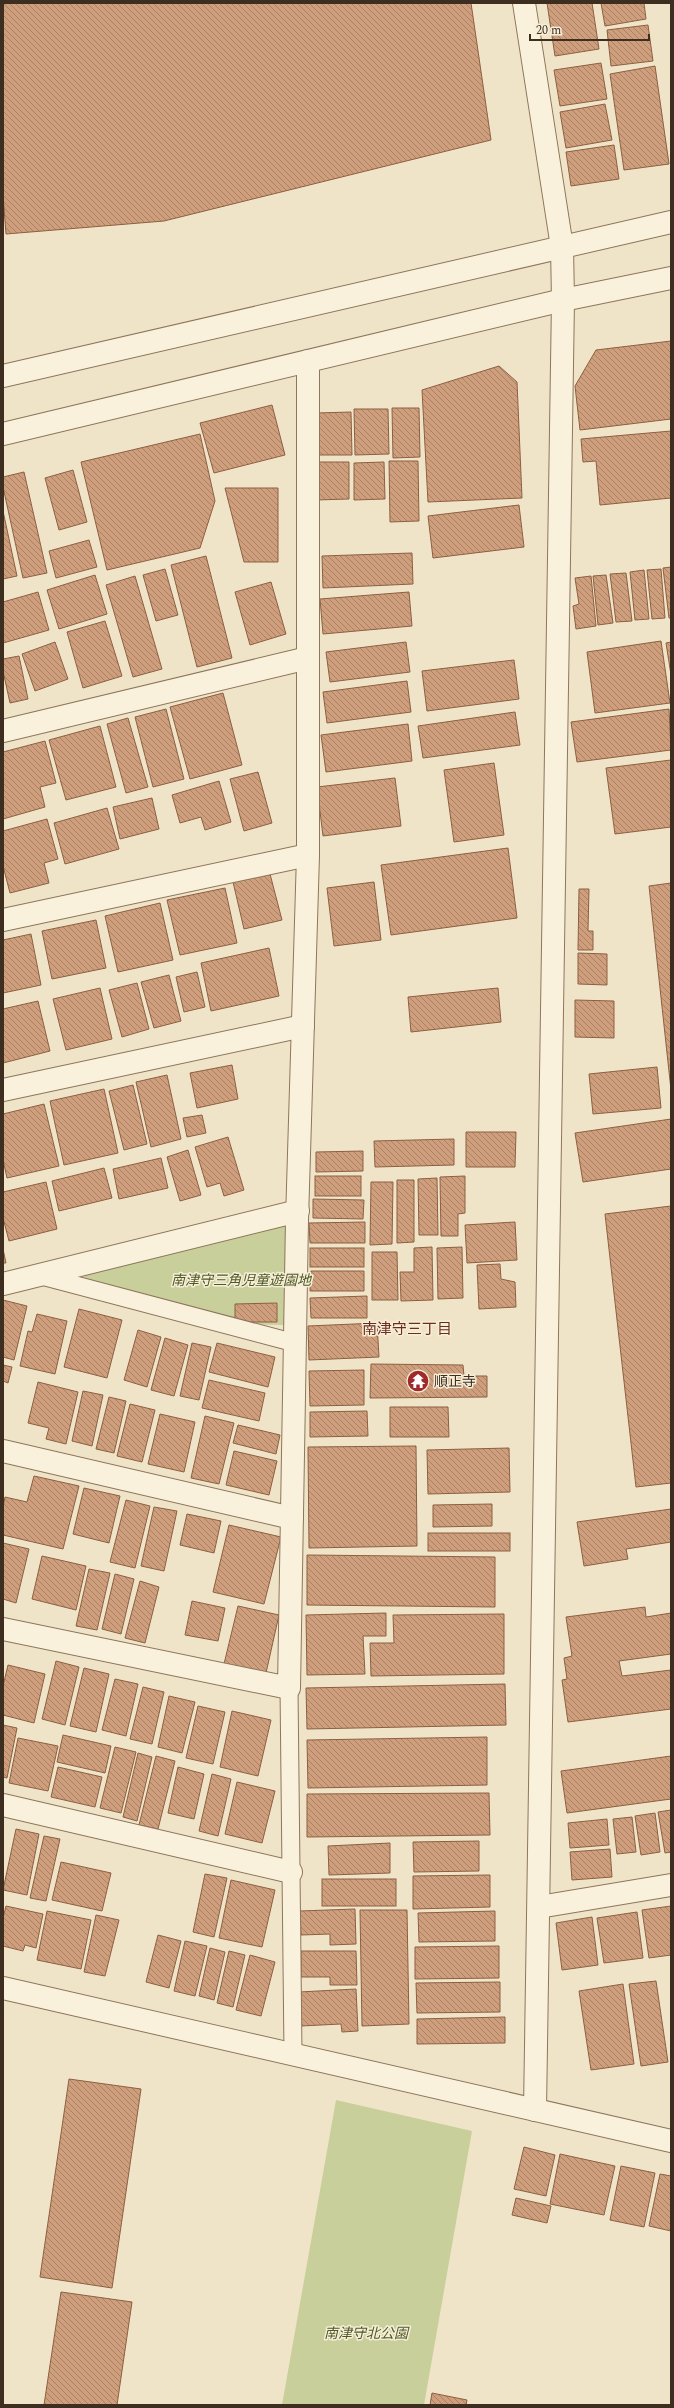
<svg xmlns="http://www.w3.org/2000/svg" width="674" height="2408" font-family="Spectral,'Noto Sans JP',serif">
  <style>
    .green { fill: #c9cf9b }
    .building { fill: url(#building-back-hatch); stroke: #8d5f41 }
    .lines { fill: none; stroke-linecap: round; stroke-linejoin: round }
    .service-casing { stroke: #8d765c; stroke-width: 19 }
    .minor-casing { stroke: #8d765c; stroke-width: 24 }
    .tertiary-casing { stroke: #8d765c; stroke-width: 24 }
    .service { stroke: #faf1dc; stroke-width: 17 }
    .minor { stroke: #faf1dc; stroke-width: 22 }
    .tertiary { stroke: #faf1dc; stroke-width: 22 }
    .labels { text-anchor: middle; stroke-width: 3; stroke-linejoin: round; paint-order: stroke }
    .park-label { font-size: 14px; font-style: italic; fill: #4d5a26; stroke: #f7eed8 }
    .poi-label { font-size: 14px; fill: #3d2e20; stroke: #f7eed8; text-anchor: start }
    .neighbourhood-label { font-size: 15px; fill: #6b2e1e; stroke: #f7eed8 }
  </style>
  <defs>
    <pattern id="building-back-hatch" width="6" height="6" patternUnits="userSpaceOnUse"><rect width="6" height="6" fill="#cf9f7d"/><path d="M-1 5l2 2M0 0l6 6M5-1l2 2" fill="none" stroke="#a98266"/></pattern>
  </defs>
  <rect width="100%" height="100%" fill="#f0e4c8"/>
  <g class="green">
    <path d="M287,1226L284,1325L235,1324L84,1284L85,1268Z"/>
    <path d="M336,2100L472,2131L424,2405H282Z"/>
  </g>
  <g class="building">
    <path d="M3,3H471L491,140L164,221L6,234L3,195Z"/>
    <path d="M547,3H592L599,49L555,56Z"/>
    <path d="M601,3H644L646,19L605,26Z"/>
    <path d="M648,25L653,61L611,66L607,30Z"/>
    <path d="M601,63L607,99L560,106L554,70Z"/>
    <path d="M655,66L669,164L624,170L610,74Z"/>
    <path d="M605,104L612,140L566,148L560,112Z"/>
    <path d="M614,145L619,179L571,186L566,152Z"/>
    <path d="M671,341V419L580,430L575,386L596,350Z"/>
    <path d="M499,366L517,382L522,498L428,502L422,390Z"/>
    <path d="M272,405L285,455L214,473L200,423Z"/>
    <path d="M392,408H419L420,457L393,458Z"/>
    <path d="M354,409H388L389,454L355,455Z"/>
    <path d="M351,412L352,455H317L316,413Z"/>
    <path d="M671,431V498L600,505L596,461L583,462L581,439Z"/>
    <path d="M200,434L215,501L200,548L107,570L81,462Z"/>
    <path d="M389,461H418L419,521L390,522Z"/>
    <path d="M315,462H349V499L316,500Z"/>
    <path d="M384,462L385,499L354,500V463Z"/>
    <path d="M73,470L87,522L59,530L45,478Z"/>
    <path d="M24,472L47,573L23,578L3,487V477Z"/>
    <path d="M225,488H278V562H244Z"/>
    <path d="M519,505L524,547L433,558L428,516Z"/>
    <path d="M3,511L17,576L3,579Z"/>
    <path d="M89,540L97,567L56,578L49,551Z"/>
    <path d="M412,553L413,584L323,588L322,556Z"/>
    <path d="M206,556L232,658L197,667L171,565Z"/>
    <path d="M671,567V618H669L663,568Z"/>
    <path d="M165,569L178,615L156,621L143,575Z"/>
    <path d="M661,569L665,618L652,619L647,570Z"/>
    <path d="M644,570L649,619L635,620L630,572Z"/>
    <path d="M626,573L632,621L616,622L610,574Z"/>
    <path d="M95,575L107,614L59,629L47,590Z"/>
    <path d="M606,575L613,623L598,625L593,576Z"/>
    <path d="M135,576L162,669L133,677L106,585Z"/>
    <path d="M591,576L596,626L576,629L573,606L579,604L575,578Z"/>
    <path d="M271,582L286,634L250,645L235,592Z"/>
    <path d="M38,592L49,630L3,643V602Z"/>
    <path d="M409,592L412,626L323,634L320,599Z"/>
    <path d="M105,621L122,676L83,688L67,632Z"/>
    <path d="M661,641L670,703L595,713L587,652Z"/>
    <path d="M55,642L68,679L35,691L22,654Z"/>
    <path d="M406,642L410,672L330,682L326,652Z"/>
    <path d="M671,642V675L666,643Z"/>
    <path d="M19,656L28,699L10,703L3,671V659Z"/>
    <path d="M514,660L519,699L427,711L422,671Z"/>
    <path d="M407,681L411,712L327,723L323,692Z"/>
    <path d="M223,693L242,765L190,779L170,707Z"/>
    <path d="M166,709L184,779L153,787L135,717Z"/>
    <path d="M669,709L671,750L577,762L571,722Z"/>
    <path d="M515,712L520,745L423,758L418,726Z"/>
    <path d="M128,718L148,787L126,793L107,724Z"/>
    <path d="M408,724L412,761L326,772L321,735Z"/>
    <path d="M100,726L116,787L66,800L49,740Z"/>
    <path d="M45,741L56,783L40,787L45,807L3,819V752Z"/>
    <path d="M671,760V827L615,834L606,768Z"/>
    <path d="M494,763L504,835L454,842L444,770Z"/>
    <path d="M258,772L272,823L244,831L230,779Z"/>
    <path d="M395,778L401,826L323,836L317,787Z"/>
    <path d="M219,781L231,822L205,830L201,817L180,823L172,795Z"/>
    <path d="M152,798L159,829L120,839L113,807Z"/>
    <path d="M107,808L119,849L65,864L54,823Z"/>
    <path d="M47,819L58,859L44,863L49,883L10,893L3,866V831Z"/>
    <path d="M508,848L517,918L391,935L381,865Z"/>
    <path d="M270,874L282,920L244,929L233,882Z"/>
    <path d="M374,882L381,940L334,946L327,888Z"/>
    <path d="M671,883V1090L649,886Z"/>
    <path d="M225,888L237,943L180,955L167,900Z"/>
    <path d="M579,889H589L588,931H593V950H578Z"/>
    <path d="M160,903L173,960L118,972L105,916Z"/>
    <path d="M96,920L106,968L52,979L42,931Z"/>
    <path d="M31,934L41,985L3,993V940Z"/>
    <path d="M269,948L279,996L211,1011L201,963Z"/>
    <path d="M578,953L607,954V985L578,984Z"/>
    <path d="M197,972L205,1007L184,1012L176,977Z"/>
    <path d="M169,975L181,1021L154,1028L141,982Z"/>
    <path d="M137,983L149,1029L122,1037L109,990Z"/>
    <path d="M100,988L112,1039L66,1050L53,999Z"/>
    <path d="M498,988L501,1022L411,1032L408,997Z"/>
    <path d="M575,1000L614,1001V1038L575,1037Z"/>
    <path d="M38,1001L50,1051L3,1063V1009Z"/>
    <path d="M232,1065L238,1099L197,1108L190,1073Z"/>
    <path d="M657,1067L661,1108L593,1114L589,1074Z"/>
    <path d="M167,1075L181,1139L151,1147L136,1082Z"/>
    <path d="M133,1085L147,1144L124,1150L109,1091Z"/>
    <path d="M104,1089L118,1153L64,1165L50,1101Z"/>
    <path d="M44,1104L59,1166L7,1178L3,1160V1114Z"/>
    <path d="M202,1115L206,1133L187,1137L183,1118Z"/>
    <path d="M671,1119V1169L583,1182L575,1133Z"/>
    <path d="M466,1132H516L515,1167H466Z"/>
    <path d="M228,1137L244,1190L224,1196L220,1183L207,1187L195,1147Z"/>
    <path d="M454,1139V1165L375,1167L374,1141Z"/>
    <path d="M188,1150L201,1195L180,1201L167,1157Z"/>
    <path d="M363,1151V1171L316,1172V1152Z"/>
    <path d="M161,1158L168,1188L119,1199L113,1169Z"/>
    <path d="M104,1168L112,1198L59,1211L52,1181Z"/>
    <rect x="315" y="1176" width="46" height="20"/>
    <path d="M465,1176V1213L458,1214V1236H441L440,1177Z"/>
    <path d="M437,1178L438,1235H419L418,1179Z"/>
    <path d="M397,1180H414V1242L397,1243Z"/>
    <path d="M46,1182L57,1229L9,1241L3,1218V1192Z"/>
    <path d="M371,1182H393L392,1244L370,1245Z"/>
    <path d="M313,1199L364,1200L363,1219L313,1218Z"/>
    <path d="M671,1206V1483L636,1487L605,1214Z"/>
    <path d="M365,1222V1243H310L309,1223Z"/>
    <path d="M515,1222L517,1260L467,1263L465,1225Z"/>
    <path d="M432,1247L433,1300L401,1301L400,1272H414V1248Z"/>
    <path d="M462,1247L463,1298L438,1299L437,1248Z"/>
    <rect x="310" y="1248" width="54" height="19"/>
    <path d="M3,1249L6,1263H3Z"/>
    <path d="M372,1252H397L398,1300H372Z"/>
    <path d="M500,1264L501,1279L515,1282L516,1307L479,1309L477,1265Z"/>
    <path d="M311,1271H364V1291H310Z"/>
    <path d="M367,1296V1318H311L310,1298Z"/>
    <path d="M3,1300L27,1306L14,1360L3,1357Z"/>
    <path d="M277,1303V1322H235V1304Z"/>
    <path d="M79,1309L122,1320L107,1378L64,1367Z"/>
    <path d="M37,1314L67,1321L55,1374L20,1366L28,1331L32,1332Z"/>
    <path d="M377,1323L379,1357L309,1360L308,1326Z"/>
    <path d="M138,1330L161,1337L147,1387L124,1380Z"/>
    <path d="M165,1338L188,1345L174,1396L151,1390Z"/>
    <path d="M192,1343L211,1347L199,1400L180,1396Z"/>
    <path d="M217,1343L275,1357L268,1387L209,1372Z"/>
    <path d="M371,1364L463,1365L464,1376H487V1397L370,1398Z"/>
    <path d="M3,1365L12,1367L8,1383L3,1381Z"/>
    <path d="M364,1370V1405L310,1406L309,1371Z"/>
    <path d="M209,1380L265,1393L259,1421L202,1408Z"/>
    <path d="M38,1382L78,1392L66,1444L46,1439L49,1428L28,1423Z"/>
    <path d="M83,1391L103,1395L92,1446L72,1441Z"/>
    <path d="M109,1397L126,1401L114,1453L96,1449Z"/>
    <path d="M130,1404L155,1410L142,1462L117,1456Z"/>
    <path d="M390,1407H448L449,1437H390Z"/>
    <path d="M367,1411L368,1436L310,1437V1412Z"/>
    <path d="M160,1414L195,1422L184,1472L148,1464Z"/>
    <path d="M205,1416L234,1423L219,1484L191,1478Z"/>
    <path d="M238,1425L280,1435L276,1454L233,1443Z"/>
    <path d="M416,1446L417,1546L309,1548L308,1447Z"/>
    <path d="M509,1448L510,1492L428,1494L427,1450Z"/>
    <path d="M234,1451L277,1461L269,1495L226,1485Z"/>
    <path d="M34,1476L79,1486L63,1549L3,1535V1507L5,1497L27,1502Z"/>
    <path d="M84,1488L120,1496L109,1543L73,1534Z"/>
    <path d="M126,1500L150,1506L135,1568L110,1562Z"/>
    <path d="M492,1504V1526L433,1527V1505Z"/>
    <path d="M154,1507L177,1511L164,1571L141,1566Z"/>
    <path d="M671,1509V1542L626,1549L628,1559L584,1566L577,1522Z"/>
    <path d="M187,1514L221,1521L214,1553L180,1545Z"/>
    <path d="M229,1525L281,1537L264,1604L213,1592Z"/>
    <rect x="428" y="1533" width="82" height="18"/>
    <path d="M3,1543L29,1549L16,1603L3,1599Z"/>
    <path d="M307,1555L495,1557V1607L307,1605Z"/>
    <path d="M42,1556L86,1566L76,1610L32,1599Z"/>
    <path d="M89,1569L110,1573L97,1630L76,1626Z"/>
    <path d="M115,1574L134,1579L121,1634L102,1629Z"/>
    <path d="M140,1581L159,1587L145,1643L125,1638Z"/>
    <path d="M192,1601L225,1608L218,1641L185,1635Z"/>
    <path d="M238,1606L279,1615L266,1673L224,1664Z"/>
    <path d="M645,1607L646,1617L671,1613V1654L619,1661L622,1676L671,1670V1709L568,1722L562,1680L567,1679L564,1658L572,1656L566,1617Z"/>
    <path d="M386,1613V1636H363L365,1674L307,1675L306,1615Z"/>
    <path d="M504,1614V1674L371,1676L370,1643H394L393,1615Z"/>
    <path d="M56,1661L79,1667L65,1725L42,1719Z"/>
    <path d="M8,1665L45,1674L34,1723L3,1715V1686Z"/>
    <path d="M84,1668L109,1674L96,1732L70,1726Z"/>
    <path d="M115,1679L138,1684L126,1736L102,1730Z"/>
    <path d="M505,1684L506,1725L307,1729L306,1688Z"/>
    <path d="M143,1687L164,1692L152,1744L130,1739Z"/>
    <path d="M169,1696L195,1702L182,1753L158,1747Z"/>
    <path d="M198,1706L225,1712L213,1764L186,1758Z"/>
    <path d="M232,1711L271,1720L258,1776L220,1767Z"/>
    <path d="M3,1725L17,1728L7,1778L3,1777Z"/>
    <path d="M63,1735L111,1746L105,1773L57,1762Z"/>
    <path d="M487,1737V1785L308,1788L307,1740Z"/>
    <path d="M18,1738L58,1746L48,1791L9,1783Z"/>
    <path d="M115,1747L136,1752L121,1813L100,1808Z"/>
    <path d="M138,1753L152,1757L137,1821L123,1817Z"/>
    <path d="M156,1756L175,1761L158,1829L139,1825Z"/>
    <path d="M671,1756V1799L567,1813L561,1771Z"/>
    <path d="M58,1767L102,1777L95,1807L51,1797Z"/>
    <path d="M178,1767L204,1774L194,1819L168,1813Z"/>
    <path d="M212,1774L231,1779L218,1836L199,1831Z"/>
    <path d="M237,1782L275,1791L262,1843L225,1834Z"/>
    <path d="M489,1793L490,1835L307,1837V1794Z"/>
    <path d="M671,1810V1852L665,1853L658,1812Z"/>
    <path d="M655,1813L660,1852L641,1855L635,1816Z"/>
    <path d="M632,1817L636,1852L617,1854L613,1819Z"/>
    <path d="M607,1819L609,1845L570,1848L568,1823Z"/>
    <path d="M16,1829L39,1834L27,1895L3,1890Z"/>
    <path d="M44,1836L60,1839L46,1901L30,1898Z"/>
    <path d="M479,1841V1871L414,1872L413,1842Z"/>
    <path d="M390,1843V1873L329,1875L328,1846Z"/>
    <path d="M610,1849L612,1877L572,1880L570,1852Z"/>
    <path d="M61,1862L111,1873L102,1911L52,1900Z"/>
    <path d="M205,1874L227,1878L214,1937L193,1932Z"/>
    <path d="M490,1875V1907L413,1909V1876Z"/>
    <rect x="322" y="1879" width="74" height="27"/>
    <path d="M231,1880L275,1890L262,1947L219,1938Z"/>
    <path d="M6,1906L43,1914L36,1948L25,1945L23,1951L3,1946V1918Z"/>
    <path d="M671,1906V1955L649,1958L642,1910Z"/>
    <path d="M355,1909L356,1944L330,1945V1934L301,1935L300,1911Z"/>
    <path d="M360,1910H407L409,2024L362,2026Z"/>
    <path d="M47,1911L91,1920L81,1969L37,1960Z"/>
    <path d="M495,1911V1941L419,1942L418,1913Z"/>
    <path d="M637,1912L643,1958L604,1963L597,1918Z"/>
    <path d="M96,1915L119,1920L105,1976L84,1972Z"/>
    <path d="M592,1917L598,1965L562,1970L556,1923Z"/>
    <path d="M158,1935L181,1941L169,1988L146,1982Z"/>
    <path d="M185,1941L207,1946L195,1996L174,1991Z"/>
    <path d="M499,1946V1978L415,1979V1947Z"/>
    <path d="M210,1948L225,1952L214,2000L199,1996Z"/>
    <path d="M229,1951L245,1955L233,2007L217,2003Z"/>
    <path d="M301,1951H356L357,1985H330V1977H301Z"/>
    <path d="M250,1955L275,1962L261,2016L236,2010Z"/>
    <path d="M656,1981L668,2062L641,2066L629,1984Z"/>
    <path d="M500,1982V2012L417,2013L416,1983Z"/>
    <path d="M623,1984L634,2064L591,2070L579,1991Z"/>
    <path d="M356,1989L358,2031L342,2032L341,2024L301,2026L299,1992Z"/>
    <path d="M505,2017V2043L417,2044V2019Z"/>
    <path d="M69,2079L141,2089L112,2288L40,2277Z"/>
    <path d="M524,2147L555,2155L546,2196L514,2189Z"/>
    <path d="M560,2154L615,2166L604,2215L550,2204Z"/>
    <path d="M621,2166L655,2173L644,2227L610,2220Z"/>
    <path d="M660,2174L671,2176V2231L649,2226Z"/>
    <path d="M516,2198L551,2206L547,2223L512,2215Z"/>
    <path d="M61,2292L132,2302L117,2405H44Z"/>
    <path d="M432,2393L467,2400L466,2405H430Z"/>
  </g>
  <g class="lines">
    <g class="service-casing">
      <g id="service">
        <path d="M38,1275L295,1343"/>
        <path d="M289,1688L293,2054"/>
      </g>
    </g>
    <g class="minor-casing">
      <g id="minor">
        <path d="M3,731L308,658"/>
        <path d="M3,920L308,855"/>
        <path d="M3,1090L303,1026"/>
        <path d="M3,1284L298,1211"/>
        <path d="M3,1451L292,1518"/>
        <path d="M3,1629L289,1688L297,1220L308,855V361"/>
        <path d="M3,1805L291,1872"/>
        <path d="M539,1907L671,1885"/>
      </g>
    </g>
    <g class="tertiary-casing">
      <g id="tertiary">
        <path d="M524,3L562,247L563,300L535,2110"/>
        <path d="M3,376L671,222"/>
        <path d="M3,434L563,300L671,278"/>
        <path d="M3,1988L671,2141"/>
      </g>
    </g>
    <use href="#service" class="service"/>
    <use href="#minor" class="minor"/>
    <use href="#tertiary" class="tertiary"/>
  </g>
  <defs>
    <g id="temple-disc" transform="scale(1.15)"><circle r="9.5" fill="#9e2a2b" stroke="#f7eed8"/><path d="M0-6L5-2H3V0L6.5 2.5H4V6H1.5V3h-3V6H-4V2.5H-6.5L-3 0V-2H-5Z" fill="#fff"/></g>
  </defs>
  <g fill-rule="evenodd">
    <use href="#temple-disc" x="418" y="1381"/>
  </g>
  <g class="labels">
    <g class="park-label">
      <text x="241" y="1285">南津守三角児童遊園地</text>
      <text x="366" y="2338">南津守北公園</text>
    </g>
    <g class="poi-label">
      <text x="434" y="1386">順正寺</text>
    </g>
    <g class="neighbourhood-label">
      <text x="407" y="1334">南津守三丁目</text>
    </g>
  </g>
  <rect width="674" height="2408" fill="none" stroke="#3d2e20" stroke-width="8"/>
  <path d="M530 34v6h119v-6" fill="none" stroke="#3d2e20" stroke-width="2"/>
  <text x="536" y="34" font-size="12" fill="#3d2e20" stroke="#f7eed8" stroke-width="3" paint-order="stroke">20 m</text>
</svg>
